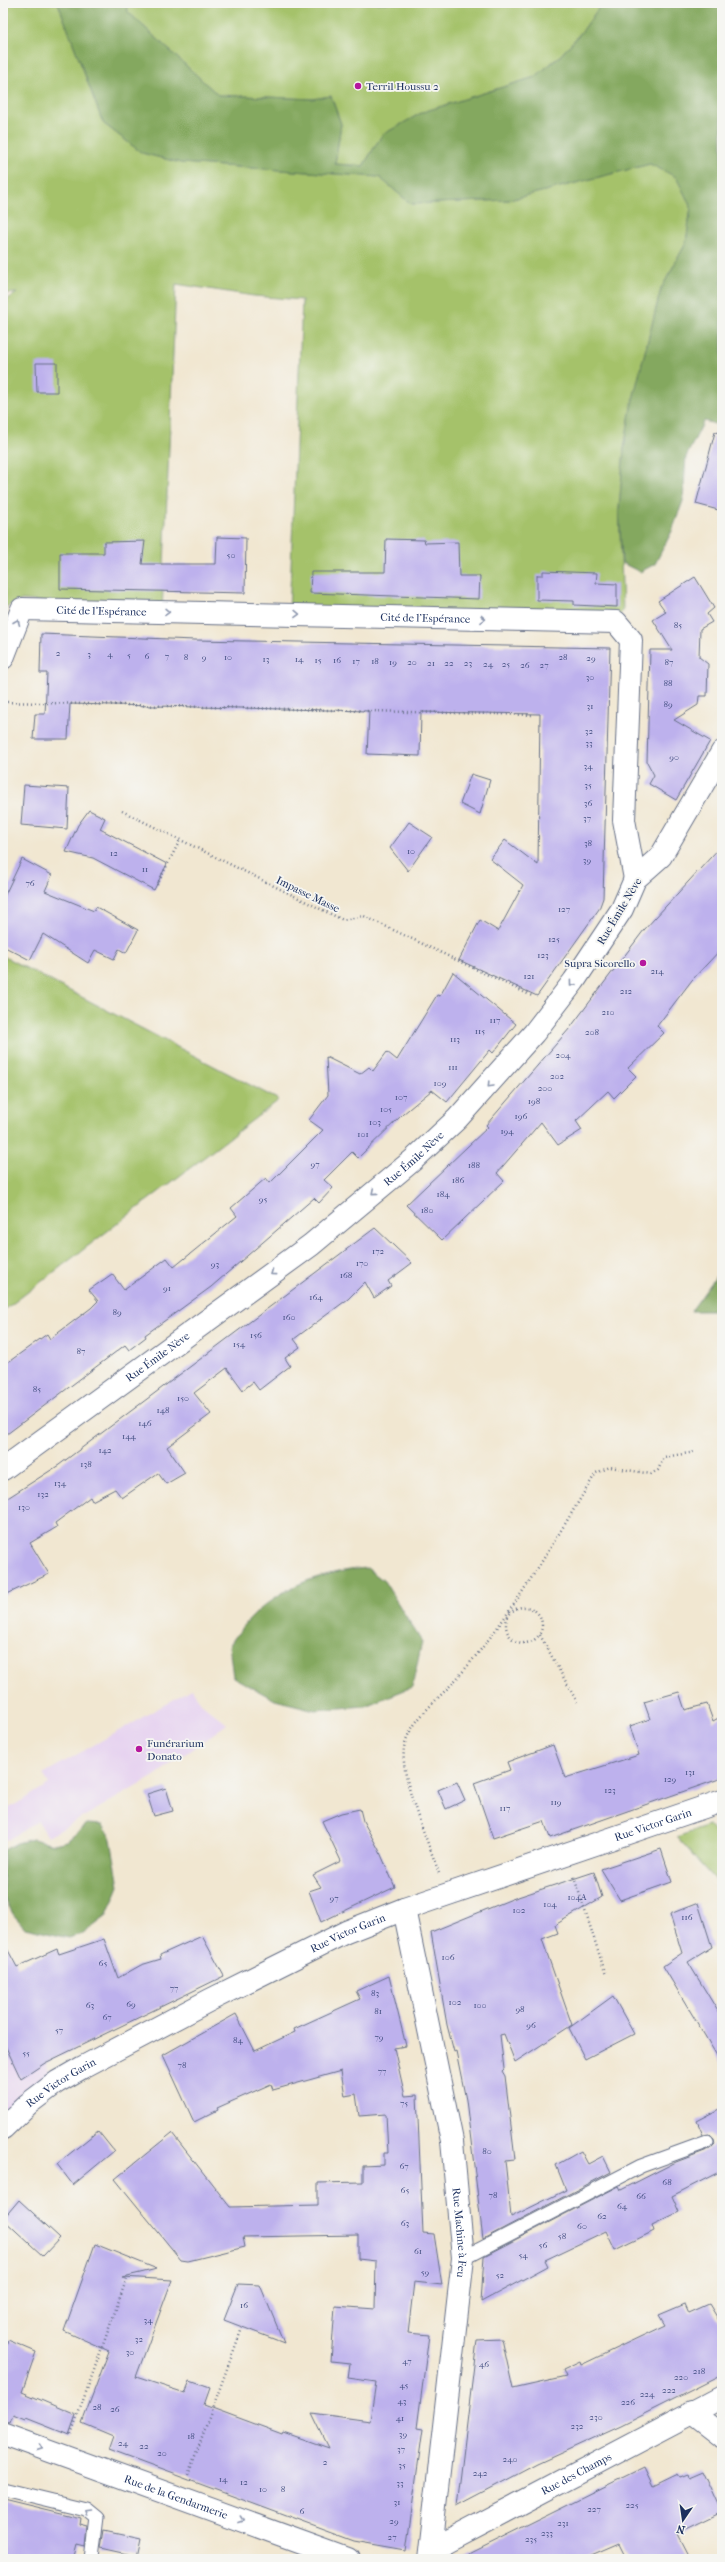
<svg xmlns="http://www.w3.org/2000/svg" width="725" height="2562" font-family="'IM FELL French Canon',serif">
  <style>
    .built { fill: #e6d2f0 }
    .green { fill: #a5c26a; stroke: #607864 }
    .forest { fill: #84a85e; stroke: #506c5e }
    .building { fill: #bdb1ed }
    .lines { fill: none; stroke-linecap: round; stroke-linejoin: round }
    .service-casing { stroke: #666f86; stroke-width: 15 }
    .minor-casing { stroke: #666f86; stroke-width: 24 }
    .path { stroke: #666f86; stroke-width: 2.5; stroke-dasharray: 1 3; stroke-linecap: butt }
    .service { stroke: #fff; stroke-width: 13 }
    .minor { stroke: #fff; stroke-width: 22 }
    .oneway { stroke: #8d97ae }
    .poi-dot { fill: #b5179e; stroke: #f6f6f2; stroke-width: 1.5 }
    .labels { text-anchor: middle; stroke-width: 3.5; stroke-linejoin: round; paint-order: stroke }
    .number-label { font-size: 9px; fill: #445082 }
    .poi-label { font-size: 11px; fill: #1b2f5e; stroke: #f6f6f2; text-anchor: start }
    .street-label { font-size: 11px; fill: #1b2f5e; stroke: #f6f6f2 }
  </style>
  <rect width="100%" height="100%" fill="#f6f6f2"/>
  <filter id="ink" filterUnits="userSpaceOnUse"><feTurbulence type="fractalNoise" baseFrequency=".025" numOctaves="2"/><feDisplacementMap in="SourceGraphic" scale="8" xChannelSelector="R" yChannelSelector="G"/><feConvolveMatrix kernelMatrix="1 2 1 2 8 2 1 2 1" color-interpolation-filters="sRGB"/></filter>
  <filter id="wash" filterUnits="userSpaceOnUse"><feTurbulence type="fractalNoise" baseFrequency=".012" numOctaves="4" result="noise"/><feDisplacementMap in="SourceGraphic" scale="16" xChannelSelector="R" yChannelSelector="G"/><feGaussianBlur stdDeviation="0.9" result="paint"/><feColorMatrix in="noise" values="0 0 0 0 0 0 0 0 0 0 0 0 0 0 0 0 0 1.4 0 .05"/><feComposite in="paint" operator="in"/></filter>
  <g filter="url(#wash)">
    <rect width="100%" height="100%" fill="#f1e7d1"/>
    <g class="built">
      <path d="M192,1689L201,1703L227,1724L153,1777L48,1837L38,1821L3,1843V1812L49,1784L43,1774Z"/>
      <path d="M3,1940L26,1983L28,2020L50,2073L3,2111Z"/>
    </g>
    <g class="green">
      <path d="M3,3H58L103,123L142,153L181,163L379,177L411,204L509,200L650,164L676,176L691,207L686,243L661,289L631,407L624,449L619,509L623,609L616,622L289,614L302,300L254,296L176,284L162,612L22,600L3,608V302L17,293L3,294Z"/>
      <path d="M125,3H602L584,29L561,55L535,77L423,112L382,135L363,166L335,164L341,124L331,96L313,99L218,95L128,12Z"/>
      <path d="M3,956L279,1100L3,1311Z"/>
      <path d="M709,1826L722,1842V1888L676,1837Z"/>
    </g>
    <g class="forest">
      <path d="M58,3H125L128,12L218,95L313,99L331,96L341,124L335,164L363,166L382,135L423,112L535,77L561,55L584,29L602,3H722V426L704,421L686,457L683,501L672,531L655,564L640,572L622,563L619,509L624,449L631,407L661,289L686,243L691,207L676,177L650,164L509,200L411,204L379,177L181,163L142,153L103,123Z"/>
      <path d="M722,1268V1311H691Z"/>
      <path d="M367,1568L384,1581L422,1642L412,1687L365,1706L315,1710L275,1700L233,1677L229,1646C262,1595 307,1573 367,1568Z"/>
      <path d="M87,1824L103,1825L111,1839L119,1886L107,1915L83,1933L69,1938L25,1928L13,1914L3,1895L4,1850L17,1843L33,1839L54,1844L67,1841Z"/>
    </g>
    <g id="blocks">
      <g class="building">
        <path d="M36,363H57V392H37Z"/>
        <path d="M715,432L722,433V511L696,504Z"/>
        <path d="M217,537L246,538L245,593L60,589V553H104V542L145,541L142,564H216Z"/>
        <path d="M386,539L424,540L425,543L458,542L459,576H480L479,599L310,593L311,572H385Z"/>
        <path d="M543,571L597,573L596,583L617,584V607L574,605V601L537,600V575H543Z"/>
        <path d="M695,577L714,608L707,614L712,622L700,629L699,657L708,664L707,696H699L698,705L674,720L710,741L676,800L649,784L654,775L647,762L650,650H672L653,620L666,612L658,601Z"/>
        <path d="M41,634L195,640L610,648L603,898L599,909L537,996L459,960L480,920L498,931L523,885L490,859L505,840L538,865L540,714L421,712L420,756L367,754L369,711L70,704L68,739H33L35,714H45L47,673H40Z"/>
        <path d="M471,774L490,780L480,814L460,804Z"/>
        <path d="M24,785L69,788L67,829L21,825Z"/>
        <path d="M89,810L105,818L100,829L167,864L154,890L93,858L66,852L78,825Z"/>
        <path d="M409,822L432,837L408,871L390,848Z"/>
        <path d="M722,845V948L692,980L657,1026L664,1033L628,1068L636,1076L614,1098L608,1091L576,1121L582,1130L558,1145L541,1122L497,1173L504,1181L442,1240L406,1205L488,1127L486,1125L570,1028L644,930Z"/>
        <path d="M22,859L52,875L45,891L94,911L96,907L138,930L126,953L119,949L114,959L95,950L88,963L43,934L30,960L3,946V899Z"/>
        <path d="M453,972L516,1024L493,1053L490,1050L447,1102L432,1090L403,1114L358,1158L352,1152L324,1180L333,1188L319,1203L314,1198L211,1287L145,1335L146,1337L129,1350L125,1345L3,1437V1366L47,1334L50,1339L91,1308L98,1301L89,1290L112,1274L124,1290L167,1258L174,1267L237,1216L231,1208L266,1178L270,1183L323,1130L309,1120L328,1095L326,1057L360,1074L369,1067L373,1071L387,1052L397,1060L437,995L440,996Z"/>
        <path d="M375,1228L412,1263L388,1281L391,1286L374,1298L365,1282L348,1299L294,1339L300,1347L285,1358L290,1366L259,1390L253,1382L243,1390L227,1368L194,1393L211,1414L167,1447L185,1473L166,1484L158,1473L122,1498L115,1489L92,1501L90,1497L55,1523L57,1527L30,1543L49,1574L3,1596V1501L59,1465Z"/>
        <path d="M679,1692L685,1710L707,1704L713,1721L722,1716V1778L550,1838L544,1821L493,1838L474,1783L510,1770L507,1762L553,1745L565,1778L639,1755L630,1726L650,1719L644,1702Z"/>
        <path d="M457,1782L465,1800L446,1809L438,1790Z"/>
        <path d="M166,1788L173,1811L154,1816L147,1794Z"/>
        <path d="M360,1809L363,1821L379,1850L395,1887L321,1922L309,1891L321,1887L313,1875L341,1861L322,1821L341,1813Z"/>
        <path d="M661,1849L672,1882L620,1900L601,1869Z"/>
        <path d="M594,1872L602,1897L555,1925L558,1933L542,1939L572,2025L515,2062L504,2034L500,2035L504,2069L502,2071L505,2076L515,2159L505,2160L511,2217L566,2190L556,2165L581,2151L588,2164L603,2156L611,2172L483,2239L466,2100L456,2051L454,2052L447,2025L431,1932L512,1899Z"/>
        <path d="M698,1903L712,1947L688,1962L722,2018V2064L663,1966L682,1953L670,1914Z"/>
        <path d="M202,1936L224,1976L45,2063L21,2079L3,2041V1941L17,1967L57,1949L59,1954L104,1939L118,1978L141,1965L161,1959L160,1955Z"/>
        <path d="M389,1976L406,2046L394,2048L405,2096L417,2095L423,2233L434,2234L442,2285L414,2282L408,2333L429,2335L417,2428L423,2429L406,2550L354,2541L108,2450L113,2436L82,2423L109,2351L64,2331L95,2244L157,2269L123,2277L172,2280L136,2377L185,2393L190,2381L210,2388L204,2405L282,2434L283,2432L329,2448L312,2413L370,2421L376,2382L348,2378L350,2363L331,2361L335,2306L375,2309L376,2261L358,2259V2235L243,2237L245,2247L188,2261L181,2260L115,2179L172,2133L230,2207L318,2205V2183L363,2182V2166L384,2165V2153H388L386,2114L359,2116L356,2094L345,2096L341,2071L273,2090L271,2084L217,2108L218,2110L194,2122L163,2055L236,2014L255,2051L295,2032L294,2029L360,1999L356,1991Z"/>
        <path d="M613,1996L634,2034L585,2059L569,2028Z"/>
        <path d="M722,2108V2173L721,2171L672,2196L679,2212L652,2225L654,2231L615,2250L606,2231L545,2260L548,2266L481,2302L484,2256L619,2186L621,2190L676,2162L710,2149L715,2144L714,2139L709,2134L703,2135L697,2121Z"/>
        <path d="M98,2131L114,2151L73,2185L57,2164Z"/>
        <path d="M19,2200L60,2238L43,2256L3,2219Z"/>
        <path d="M238,2284L260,2285L284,2343L224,2320Z"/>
        <path d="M685,2304L689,2313L709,2304L717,2317L722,2327V2375L620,2426L537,2464L457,2506L477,2340L502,2339L513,2389L566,2377L563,2370L580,2362L581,2365L665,2325L659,2315Z"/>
        <path d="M8,2340L36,2352L22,2392L76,2415L69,2435L26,2418L25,2420L13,2415L10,2423L3,2422V2354Z"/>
        <path d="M644,2467L653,2486L678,2474L680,2477L688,2474L689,2477L703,2471L722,2512L676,2534L689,2559H628L620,2543L583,2559H458Z"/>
        <path d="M3,2499L81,2518L80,2525L88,2527L86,2546L78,2544L74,2559H3Z"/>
        <path d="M104,2530L141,2538L137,2557L101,2549Z"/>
      </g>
    </g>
  </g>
  <g filter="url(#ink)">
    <use href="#blocks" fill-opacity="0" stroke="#666f86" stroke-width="1"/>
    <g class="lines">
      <g class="service-casing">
        <g id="service">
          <path d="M463,2258L641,2166L707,2142"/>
          <path d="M3,2489L86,2509L97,2518L92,2559"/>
        </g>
      </g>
      <g class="minor-casing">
        <g id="minor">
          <path id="s1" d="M3,658L22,609L616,622L631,640L624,820L635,879"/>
          <path id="s2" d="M3,1469L311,1245L413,1160L457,1119L534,1033L574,981L622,909L635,879L661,856L722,752"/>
          <path id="s3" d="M404,1909L452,2141L463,2258L429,2559"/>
          <path id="s4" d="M3,2128L28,2104L57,2082L83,2067L210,2000L346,1932L404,1909L722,1801"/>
          <path d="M691,2412L722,2436"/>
          <path id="s5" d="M3,2434L348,2559"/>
          <path id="s6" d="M431,2550L722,2397"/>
        </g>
      </g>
      <g class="path">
        <path d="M3,702L533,715"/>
        <path d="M122,811L343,920L364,916L532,996"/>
        <path d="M157,885L180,840"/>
        <circle cx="524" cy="1625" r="18"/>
        <path d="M540,1635L577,1702"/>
        <path d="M719,1828L722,1837"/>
        <path d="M439,1873C428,1841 400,1780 404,1748C407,1723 443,1695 459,1676C513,1614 553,1543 596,1473L610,1467L651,1474L658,1470L664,1457L696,1452"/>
        <path d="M574,1877L606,1975"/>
        <path d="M71,2434L127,2278"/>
        <path d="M188,2475L241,2331"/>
      </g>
      <use href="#service" class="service"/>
      <use href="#minor" class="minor"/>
    </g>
    <defs><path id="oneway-chevron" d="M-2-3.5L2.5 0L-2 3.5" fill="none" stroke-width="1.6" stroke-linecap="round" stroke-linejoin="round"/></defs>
    <g class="oneway">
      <use href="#oneway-chevron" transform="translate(167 612) rotate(1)"/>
      <use href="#oneway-chevron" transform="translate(297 614) rotate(1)"/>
      <use href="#oneway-chevron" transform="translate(483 619) rotate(1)"/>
      <use href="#oneway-chevron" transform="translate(17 622) rotate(-68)"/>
      <use href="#oneway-chevron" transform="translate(572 984) rotate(127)"/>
      <use href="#oneway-chevron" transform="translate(490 1085) rotate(133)"/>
      <use href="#oneway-chevron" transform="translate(374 1192) rotate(140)"/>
      <use href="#oneway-chevron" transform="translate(273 1273) rotate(144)"/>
      <use href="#oneway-chevron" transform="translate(40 2448) rotate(20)"/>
      <use href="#oneway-chevron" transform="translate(88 2512) rotate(-149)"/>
      <use href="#oneway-chevron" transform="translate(241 2520) rotate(20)"/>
    </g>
  </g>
  <g class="poi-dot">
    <circle cx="358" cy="86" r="4"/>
    <circle cx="643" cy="963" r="4"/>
    <circle cx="139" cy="1749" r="4"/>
  </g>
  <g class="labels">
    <g class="number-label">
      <text x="231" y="558">50</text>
      <text x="678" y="628">85</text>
      <text x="58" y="656">2</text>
      <text x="89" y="657">3</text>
      <text x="110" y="657">4</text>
      <text x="129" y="658">5</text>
      <text x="147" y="659">6</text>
      <text x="167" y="659">7</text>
      <text x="186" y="660">8</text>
      <text x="204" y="660">9</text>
      <text x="228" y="660">10</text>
      <text x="563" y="660">28</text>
      <text x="591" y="661">29</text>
      <text x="266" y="662">13</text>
      <text x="299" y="662">14</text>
      <text x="318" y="663">15</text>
      <text x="337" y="663">16</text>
      <text x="356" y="664">17</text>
      <text x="375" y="664">18</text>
      <text x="393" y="665">19</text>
      <text x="412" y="665">20</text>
      <text x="669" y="665">87</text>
      <text x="431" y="666">21</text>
      <text x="449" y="666">22</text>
      <text x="468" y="666">23</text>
      <text x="488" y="667">24</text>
      <text x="506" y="667">25</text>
      <text x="525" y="668">26</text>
      <text x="544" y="668">27</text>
      <text x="590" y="680">30</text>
      <text x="668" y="686">88</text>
      <text x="668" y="707">89</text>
      <text x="590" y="709">31</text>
      <text x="589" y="734">32</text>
      <text x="589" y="746">33</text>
      <text x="674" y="760">90</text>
      <text x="588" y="769">34</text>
      <text x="588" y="788">35</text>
      <text x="588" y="806">36</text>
      <text x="587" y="821">37</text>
      <text x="588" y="846">38</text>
      <text x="411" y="854">10</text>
      <text x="114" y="856">12</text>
      <text x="587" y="863">39</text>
      <text x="145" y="872">11</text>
      <text x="30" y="886">76</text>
      <text x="564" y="912">127</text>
      <text x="554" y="942">125</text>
      <text x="543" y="958">123</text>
      <text x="657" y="974">214</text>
      <text x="529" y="979">121</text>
      <text x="626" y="994">212</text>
      <text x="608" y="1015">210</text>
      <text x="495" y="1023">117</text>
      <text x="480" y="1034">115</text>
      <text x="592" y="1035">208</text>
      <text x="455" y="1042">113</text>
      <text x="563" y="1058">204</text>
      <text x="453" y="1070">111</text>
      <text x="557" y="1079">202</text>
      <text x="440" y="1086">109</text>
      <text x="545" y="1091">200</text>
      <text x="401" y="1100">107</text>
      <text x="534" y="1104">198</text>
      <text x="386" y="1112">105</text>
      <text x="521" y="1119">196</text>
      <text x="375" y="1125">103</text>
      <text x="507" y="1134">194</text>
      <text x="363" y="1137">101</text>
      <text x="315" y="1167">97</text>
      <text x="474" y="1168">188</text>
      <text x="458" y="1183">186</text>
      <text x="443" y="1197">184</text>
      <text x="263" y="1202">95</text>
      <text x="427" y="1213">180</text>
      <text x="378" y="1254">172</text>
      <text x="362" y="1266">170</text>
      <text x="215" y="1267">93</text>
      <text x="346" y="1278">168</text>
      <text x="167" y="1291">91</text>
      <text x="316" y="1300">164</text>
      <text x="117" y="1315">89</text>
      <text x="289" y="1320">160</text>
      <text x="256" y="1338">156</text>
      <text x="239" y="1347">154</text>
      <text x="81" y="1354">87</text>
      <text x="37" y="1392">85</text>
      <text x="183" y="1401">150</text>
      <text x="163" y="1413">148</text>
      <text x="145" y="1426">146</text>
      <text x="129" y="1439">144</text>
      <text x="105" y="1453">142</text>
      <text x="86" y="1467">138</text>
      <text x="60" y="1486">134</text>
      <text x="43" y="1497">132</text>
      <text x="24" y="1510">130</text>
      <text x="690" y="1775">131</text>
      <text x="670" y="1782">129</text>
      <text x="610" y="1793">123</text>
      <text x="556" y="1805">119</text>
      <text x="505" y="1811">117</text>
      <text x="577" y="1900">104A</text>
      <text x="334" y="1901">97</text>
      <text x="550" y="1907">104</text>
      <text x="519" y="1913">102</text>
      <text x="687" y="1920">116</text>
      <text x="448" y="1960">106</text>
      <text x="103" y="1966">65</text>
      <text x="174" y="1991">77</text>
      <text x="375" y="1996">83</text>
      <text x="455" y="2005">102</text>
      <text x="131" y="2007">69</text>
      <text x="90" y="2008">63</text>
      <text x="480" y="2008">100</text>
      <text x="520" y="2012">98</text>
      <text x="378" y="2014">81</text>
      <text x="107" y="2020">67</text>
      <text x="531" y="2028">96</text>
      <text x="59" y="2033">57</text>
      <text x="379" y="2040">79</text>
      <text x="238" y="2043">84</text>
      <text x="26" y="2056">55</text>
      <text x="182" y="2068">78</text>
      <text x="382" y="2074">77</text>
      <text x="404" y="2106">75</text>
      <text x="487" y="2154">80</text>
      <text x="404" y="2169">67</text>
      <text x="667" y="2185">68</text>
      <text x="405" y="2193">65</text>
      <text x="493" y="2198">78</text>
      <text x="641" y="2199">66</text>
      <text x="622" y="2209">64</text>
      <text x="602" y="2219">62</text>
      <text x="405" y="2226">63</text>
      <text x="582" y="2229">60</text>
      <text x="562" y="2239">58</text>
      <text x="543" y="2248">56</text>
      <text x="418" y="2254">61</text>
      <text x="523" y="2258">54</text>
      <text x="425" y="2275">59</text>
      <text x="500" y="2278">52</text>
      <text x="244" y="2308">16</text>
      <text x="148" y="2323">34</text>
      <text x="139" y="2342">32</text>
      <text x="130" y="2355">30</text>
      <text x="407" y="2364">47</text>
      <text x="484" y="2367">46</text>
      <text x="699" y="2374">218</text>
      <text x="681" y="2380">220</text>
      <text x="404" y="2388">45</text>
      <text x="669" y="2393">222</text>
      <text x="647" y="2397">224</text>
      <text x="402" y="2404">43</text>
      <text x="628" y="2405">226</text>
      <text x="97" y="2410">28</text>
      <text x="115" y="2412">26</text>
      <text x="596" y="2420">230</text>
      <text x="400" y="2421">41</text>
      <text x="577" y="2429">232</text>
      <text x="403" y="2437">39</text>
      <text x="191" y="2439">18</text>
      <text x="123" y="2446">24</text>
      <text x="144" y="2449">22</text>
      <text x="401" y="2452">37</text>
      <text x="162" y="2456">20</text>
      <text x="510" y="2462">240</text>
      <text x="325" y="2465">2</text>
      <text x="402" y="2468">35</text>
      <text x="480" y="2476">242</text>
      <text x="223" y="2482">14</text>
      <text x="244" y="2485">12</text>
      <text x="400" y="2486">33</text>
      <text x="263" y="2492">10</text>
      <text x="283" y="2492">8</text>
      <text x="397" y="2505">31</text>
      <text x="632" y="2508">225</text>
      <text x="594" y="2512">227</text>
      <text x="302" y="2514">6</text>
      <text x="394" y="2524">29</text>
      <text x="563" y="2526">231</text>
      <text x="547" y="2536">233</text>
      <text x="392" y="2540">27</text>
      <text x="531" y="2542">235</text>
    </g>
    <g class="poi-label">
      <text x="366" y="90">Terril Houssu 2</text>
      <text x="635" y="967" text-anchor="end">Supra Sicorello</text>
      <text x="147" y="1747">Funérarium<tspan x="147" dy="13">Donato</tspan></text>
    </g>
    <g class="street-label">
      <text dy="4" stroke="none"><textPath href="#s1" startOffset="132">Cité de l'Espérance</textPath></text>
      <text dy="4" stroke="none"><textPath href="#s1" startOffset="456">Cité de l'Espérance</textPath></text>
      <text transform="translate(308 894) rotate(26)" y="4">Impasse Masse</text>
      <text transform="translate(619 911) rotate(-59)" y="4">Rue Émile Nève</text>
      <text dy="4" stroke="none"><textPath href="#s2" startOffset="515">Rue Émile Nève</textPath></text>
      <text dy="4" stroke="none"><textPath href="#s2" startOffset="191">Rue Émile Nève</textPath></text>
      <text dy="4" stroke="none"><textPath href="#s4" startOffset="722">Rue Victor Garin</textPath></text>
      <text dy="4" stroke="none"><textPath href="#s4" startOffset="398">Rue Victor Garin</textPath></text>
      <text dy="4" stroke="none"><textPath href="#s4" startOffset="74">Rue Victor Garin</textPath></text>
      <text dy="4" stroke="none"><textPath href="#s3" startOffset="329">Rue Machine à Feu</textPath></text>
      <text dy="4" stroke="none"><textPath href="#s6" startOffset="164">Rue des Champs</textPath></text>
      <text dy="4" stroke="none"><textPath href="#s5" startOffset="184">Rue de la Gendarmerie</textPath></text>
    </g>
  </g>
  <rect width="725" height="2562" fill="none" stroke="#f6f6f2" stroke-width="16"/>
  <g transform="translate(683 2520) rotate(193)" stroke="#f6f6f2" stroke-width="3" paint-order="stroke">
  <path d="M0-3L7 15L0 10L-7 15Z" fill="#1b2f5e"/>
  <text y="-6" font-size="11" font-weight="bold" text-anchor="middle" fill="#1b2f5e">N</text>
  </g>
</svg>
